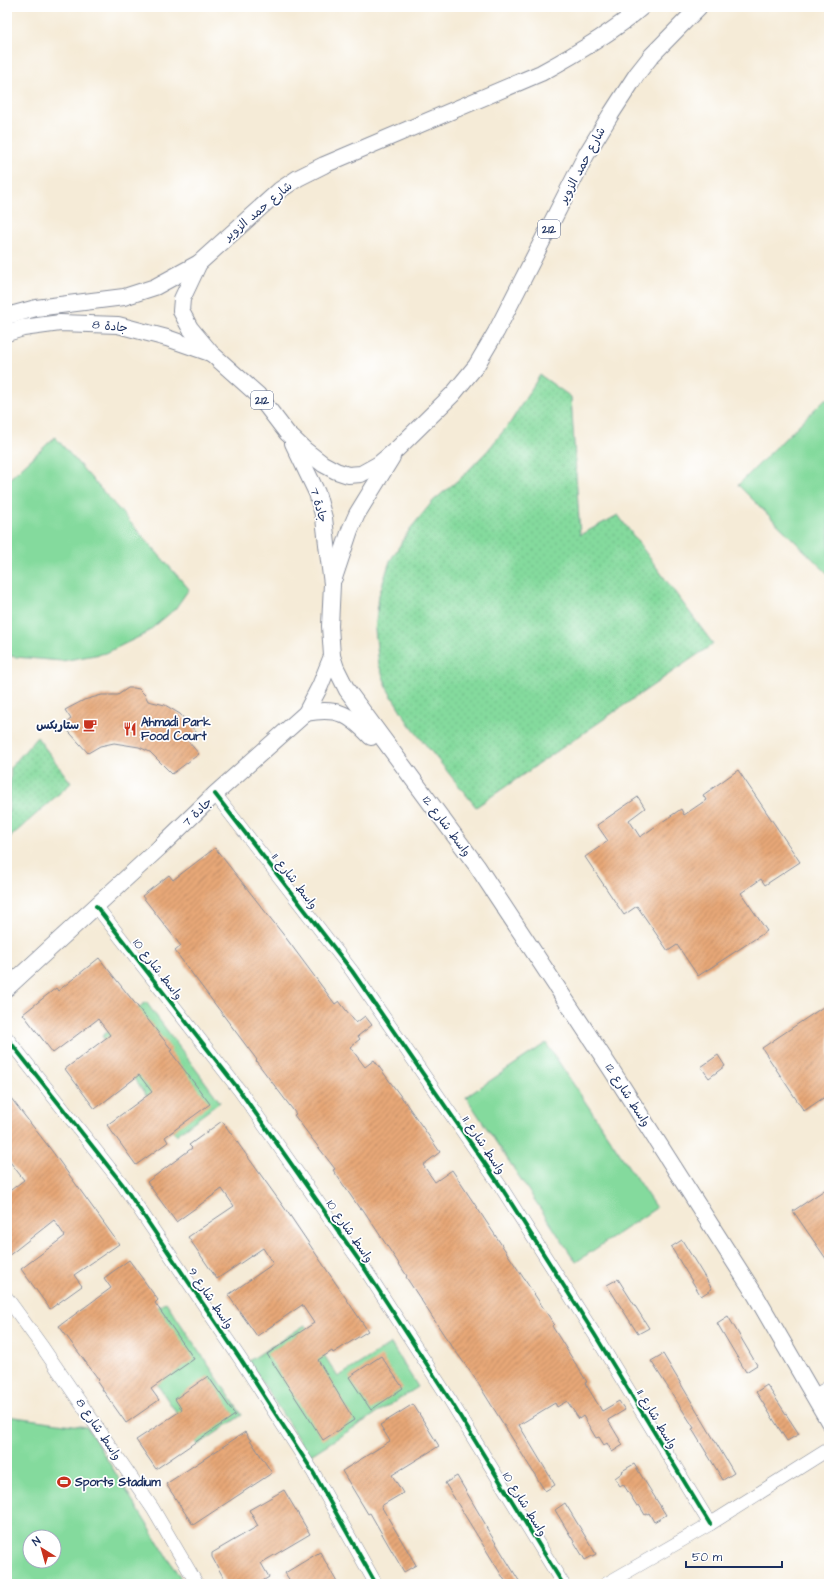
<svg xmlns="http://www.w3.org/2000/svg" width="836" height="1591" font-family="'Architects Daughter','Playpen Sans Arabic',sans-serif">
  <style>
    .grass { fill: #84da9d; stroke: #50847e; fill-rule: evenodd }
    .park { fill: url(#park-dots); stroke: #50847e }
    .building { fill: url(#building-hatch) }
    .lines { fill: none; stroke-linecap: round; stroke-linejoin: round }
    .minor-casing { stroke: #888d9a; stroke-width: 14 }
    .major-casing { stroke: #888d9a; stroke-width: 18 }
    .minor { stroke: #fff; stroke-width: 13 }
    .major { stroke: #fff; stroke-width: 16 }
    .cycleway-casing { stroke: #fff; stroke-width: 6 }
    .cycleway { stroke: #00873e; stroke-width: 4 }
    .labels { text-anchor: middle; stroke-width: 3.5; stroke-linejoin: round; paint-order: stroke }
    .shield { fill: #fff; stroke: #5f6d8e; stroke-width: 1 }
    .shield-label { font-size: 11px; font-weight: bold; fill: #1b2f5e }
    .street-label { font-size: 12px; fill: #1b2f5e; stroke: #fff }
    .poi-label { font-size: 12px; font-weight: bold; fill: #1b2f5e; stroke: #fff; text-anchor: start }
  </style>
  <defs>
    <pattern id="park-dots" width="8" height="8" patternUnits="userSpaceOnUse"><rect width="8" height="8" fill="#84da9d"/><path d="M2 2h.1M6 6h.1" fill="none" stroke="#71bb8a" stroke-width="1.8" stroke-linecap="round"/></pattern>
    <pattern id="building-hatch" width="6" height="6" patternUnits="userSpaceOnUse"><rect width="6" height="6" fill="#e7a777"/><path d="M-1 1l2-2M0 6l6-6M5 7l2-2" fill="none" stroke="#ba8865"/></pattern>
  </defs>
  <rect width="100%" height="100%" fill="#fff"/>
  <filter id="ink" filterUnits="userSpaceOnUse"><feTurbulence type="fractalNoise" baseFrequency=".025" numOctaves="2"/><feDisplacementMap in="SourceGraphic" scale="8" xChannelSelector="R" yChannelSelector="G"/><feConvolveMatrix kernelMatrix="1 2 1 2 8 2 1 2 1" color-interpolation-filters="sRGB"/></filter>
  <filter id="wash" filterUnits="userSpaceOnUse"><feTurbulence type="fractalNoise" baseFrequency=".012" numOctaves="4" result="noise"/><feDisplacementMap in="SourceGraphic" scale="16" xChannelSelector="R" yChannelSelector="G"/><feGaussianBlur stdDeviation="0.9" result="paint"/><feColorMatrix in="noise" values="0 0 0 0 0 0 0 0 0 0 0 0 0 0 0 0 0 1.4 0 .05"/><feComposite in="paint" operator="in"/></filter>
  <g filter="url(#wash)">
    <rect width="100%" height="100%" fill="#f5ebd7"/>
    <g class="grass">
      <path d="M825,399L829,402V575L738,485Z"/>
      <path d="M55,437L189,589L175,609L145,634L106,653L62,661L15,657L7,655V481Z"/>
      <path d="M146,1002L220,1102L176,1135L102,1036Z"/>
      <path d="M546,1043L656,1208L576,1262L466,1097Z"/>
      <path d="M166,1302L242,1415L198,1445L122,1332Z"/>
      <path d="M305,1325L338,1377L391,1344L418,1387L309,1456L249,1361Z"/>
      <path d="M7,1416L87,1427L184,1584H7ZM30,1537H54V1561H30Z"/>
    </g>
    <g class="park">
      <path d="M540,375L571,397L580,535L618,515L713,644L476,807L409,724L388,690L379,665L375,630L379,595L390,561L410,529L433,501L464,475L488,450L510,423Z"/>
      <path d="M37,737L71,783L7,840L11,767Z"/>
    </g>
    <g id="blocks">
      <g class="building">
        <path d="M128,688H134L139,689L145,695L148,701L165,705L180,714L197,733L188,741L199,754L172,774L150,752L139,747L114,743L100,746L88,753L63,725L71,719L65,710L84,700L102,695H118Z"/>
        <path d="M738,770L800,862L765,885L761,879L741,893L767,931L698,976L677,945L668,951L637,906L624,915L585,857L608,841L597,825L638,797L645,808L629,820L640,837L681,809L684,815L706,800L703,795Z"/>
        <path d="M215,848L286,938L335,1004L339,1001L356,1023L365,1016L372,1025L358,1036L360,1039L350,1047L365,1067L374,1060L405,1102L440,1152L423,1165L435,1182L452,1170L554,1324L552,1326L587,1382L585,1383L602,1411L619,1401L625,1410L608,1420L623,1445L612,1452L607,1443L604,1445L599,1437L596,1438L583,1416L579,1419L567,1401L557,1407L555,1403L519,1425L555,1485L545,1491L474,1377L444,1335L406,1277L407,1276L362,1208L360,1209L333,1170L335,1169L294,1115L296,1114L256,1061L257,1060L175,951L181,946L142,896L169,875L173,880Z"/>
        <path d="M99,958L172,1050L170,1051L210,1104L165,1137L168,1142L136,1165L107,1125L152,1092L139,1075L95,1109L65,1069L110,1035L98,1019L53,1053L23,1014L56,988L58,991Z"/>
        <path d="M829,1003V1094L804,1111L762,1048Z"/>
        <path d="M718,1055L725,1066L709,1078L701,1067Z"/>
        <path d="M7,1093L52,1151L119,1244L74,1275L82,1286L50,1309L21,1269L65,1236L54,1220L7,1257V1193L24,1180L7,1158Z"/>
        <path d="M222,1121L291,1217L368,1331L333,1353L332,1351L318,1360L354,1420L323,1440L267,1354L314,1323L302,1305L257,1336L228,1295L273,1264L263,1248L217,1279L188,1237L234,1206L222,1189L176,1222L147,1182L192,1148L189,1145Z"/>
        <path d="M829,1187V1263L793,1211Z"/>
        <path d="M682,1240L712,1289L701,1296L671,1247Z"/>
        <path d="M129,1260L158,1300L155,1303L194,1359L151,1389L159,1400L126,1423L97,1382L99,1380L59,1326L111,1288L104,1278Z"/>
        <path d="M618,1279L649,1328L638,1334L607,1285Z"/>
        <path d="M728,1316L757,1365L746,1372L717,1323Z"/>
        <path d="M663,1354L734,1473L723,1480L692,1429L694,1428L651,1361Z"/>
        <path d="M381,1356L403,1388L371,1410L349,1377Z"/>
        <path d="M208,1376L235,1415L156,1469L136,1440L182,1410L175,1399Z"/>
        <path d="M767,1385L799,1434L787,1441L756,1392Z"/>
        <path d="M413,1404L439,1446L392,1475L403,1493L381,1506L416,1565L404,1572L370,1513L368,1514L342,1471L390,1441L380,1425Z"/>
        <path d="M245,1432L272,1473L193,1525L166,1484Z"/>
        <path d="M634,1464L666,1515L654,1522L649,1513L645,1515L639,1505L637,1506L623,1484L620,1486L615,1478L623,1472L622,1471Z"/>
        <path d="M457,1476L487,1527H486L521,1584H507L445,1483Z"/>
        <path d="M284,1490L310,1534L261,1563L269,1577L258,1584H227L212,1557V1553L258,1526L249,1510Z"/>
        <path d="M565,1503L596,1554L585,1560L555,1510Z"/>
        <path d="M320,1552L338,1584H292L285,1573Z"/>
      </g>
    </g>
  </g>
  <g filter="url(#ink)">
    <use href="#blocks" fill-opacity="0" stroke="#888d9a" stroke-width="1"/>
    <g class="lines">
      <g class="minor-casing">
        <g id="minor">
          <path d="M215,794L352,971L501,1187L595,1335L710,1524"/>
          <path d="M96,906L240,1091L365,1269L450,1400L563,1584"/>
          <path d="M7,1038L123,1185L241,1360L313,1472L376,1584"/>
          <path d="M7,1298L41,1345L153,1509L197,1584"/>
          <path d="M814,1396L829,1387"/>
          <path d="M606,1584L710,1524L829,1449"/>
        </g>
      </g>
      <g class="major-casing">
        <g id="major">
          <path d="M199,263L182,299L181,311L190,328L211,353L258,395L287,433L305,450L323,464L336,471L348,475L361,474L379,464L397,449L453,394L476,366L496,332L586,155L611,114L637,74L652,55L699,7"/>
          <path d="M7,316L36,308L124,297L155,287L199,263L280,190L298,178L324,165L541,73C576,54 612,33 642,7"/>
          <path d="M7,333L23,328L60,323L118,325L167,338L210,353"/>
          <path d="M334,578L350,530L357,514L392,457"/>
          <path d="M332,656L336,668L347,690L477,866L611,1069L756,1296L829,1422"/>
          <path d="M306,713C338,707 349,714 371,737"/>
          <path d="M7,988L159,848L215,794L306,713L320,686L332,656L330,626L332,584L328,553L324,518L317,493L293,443"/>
        </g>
      </g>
      <use href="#minor" class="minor"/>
      <use href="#major" class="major"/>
      <g class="cycleway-casing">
        <g id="cycleway">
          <path d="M215,794L352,971L501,1187L595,1335L710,1524"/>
          <path d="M96,906L240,1091L365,1269L450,1400L563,1584"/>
          <path d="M7,1038L123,1185L241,1360L313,1472L376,1584"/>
        </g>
      </g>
      <use href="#cycleway" class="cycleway"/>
    </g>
  </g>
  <defs>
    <g id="cafe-bare" transform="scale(1.08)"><path d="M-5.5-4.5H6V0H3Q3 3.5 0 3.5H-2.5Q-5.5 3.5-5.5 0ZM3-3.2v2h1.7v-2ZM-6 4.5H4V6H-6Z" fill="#c8321e" stroke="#fff" stroke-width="2.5" paint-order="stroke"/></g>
    <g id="restaurant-bare" transform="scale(1.08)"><path d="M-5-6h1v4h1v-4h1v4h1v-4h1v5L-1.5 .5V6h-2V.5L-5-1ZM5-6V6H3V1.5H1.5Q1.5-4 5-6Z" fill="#c8321e" stroke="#fff" stroke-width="2.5" paint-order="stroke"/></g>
    <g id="stadium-bare" transform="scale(1.08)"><path d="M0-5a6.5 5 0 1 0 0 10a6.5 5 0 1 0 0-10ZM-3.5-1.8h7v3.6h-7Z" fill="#c8321e" stroke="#fff" stroke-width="2.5" paint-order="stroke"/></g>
  </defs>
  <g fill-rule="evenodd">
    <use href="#cafe-bare" x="90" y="725"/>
    <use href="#restaurant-bare" x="130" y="729"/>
    <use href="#stadium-bare" x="64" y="1482"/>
  </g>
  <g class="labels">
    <g class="shield">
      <rect x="538" y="220" width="22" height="18" rx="3"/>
      <rect x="251" y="391" width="22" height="18" rx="3"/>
    </g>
    <g class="shield-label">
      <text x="549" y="233">212</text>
      <text x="262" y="404">212</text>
    </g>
    <g class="street-label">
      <text transform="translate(582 165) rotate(-62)" y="4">شارع حمد الزوير</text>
      <text transform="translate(258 211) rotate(-40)" y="4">شارع حمد الزوير</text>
      <text transform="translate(110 326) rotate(6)" y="4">جادة 8</text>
      <text transform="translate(319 505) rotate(74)" y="4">جادة 7</text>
      <text transform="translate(197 812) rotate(-44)" y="4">جادة 7</text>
      <text transform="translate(447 826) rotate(53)" y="4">واسط شارع 12</text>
      <text transform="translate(295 881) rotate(52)" y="4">واسط شارع 11</text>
      <text transform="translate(158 969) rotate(52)" y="4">واسط شارع 10</text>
      <text transform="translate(628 1095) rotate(57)" y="4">واسط شارع 12</text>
      <text transform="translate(484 1145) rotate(56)" y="4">واسط شارع 11</text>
      <text transform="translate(350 1231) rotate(55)" y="4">واسط شارع 10</text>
      <text transform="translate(211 1298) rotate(56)" y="4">واسط شارع 9</text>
      <text transform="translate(657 1419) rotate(59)" y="4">واسط شارع 11</text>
      <text transform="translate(99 1429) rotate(56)" y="4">واسط شارع 8</text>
      <text transform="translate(525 1504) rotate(58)" y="4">واسط شارع 10</text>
    </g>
    <g class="poi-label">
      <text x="141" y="726">Ahmadi Park<tspan x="141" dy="14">Food Court</tspan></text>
      <text x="79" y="729" text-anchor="end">ستاربكس</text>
      <text x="75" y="1486">Sports Stadium</text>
    </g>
  </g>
  <rect width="836" height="1591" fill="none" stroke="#fff" stroke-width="24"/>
  <g transform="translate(42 1549) rotate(323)"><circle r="19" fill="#ffffff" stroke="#a4acbf"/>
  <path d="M0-3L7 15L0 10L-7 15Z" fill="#c8321e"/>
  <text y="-6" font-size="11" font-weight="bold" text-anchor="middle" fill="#1b2f5e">N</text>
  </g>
  <path d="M686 1561v6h96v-6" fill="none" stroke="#1b2f5e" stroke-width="2"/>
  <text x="692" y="1561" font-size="12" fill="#1b2f5e" stroke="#ffffff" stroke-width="3" paint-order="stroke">50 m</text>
</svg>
